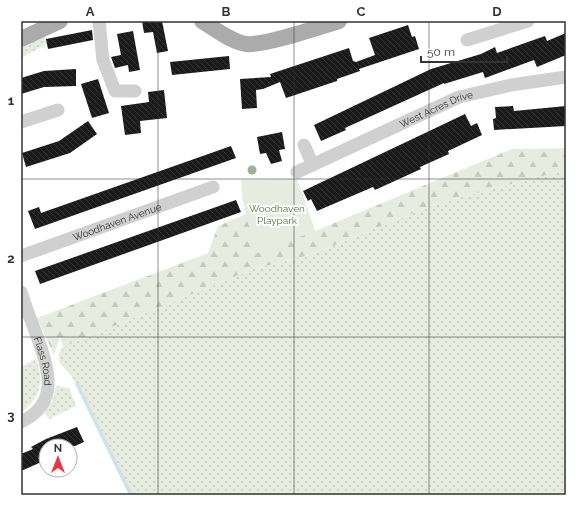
<svg xmlns="http://www.w3.org/2000/svg" width="587" height="516" font-family="Raleway,sans-serif">
  <style>
    .grass { fill: url(#grass-dots) }
    .forest { fill: url(#forest-firs) }
    .park { fill: #e6ecdf }
    .lines { fill: none; stroke-linecap: round; stroke-linejoin: round }
    .stream { stroke: #cfe2ee; stroke-width: 3.5 }
    .building { fill: url(#building-back-hatch) }
    .minor { stroke: #d0d0d0; stroke-width: 13 }
    .major { stroke: #ababab; stroke-width: 16 }
    .tree { fill: #a2b095 }
    .grid { fill: none; stroke: #333; stroke-width: 1; stroke-opacity: 0.55 }
    .labels { text-anchor: middle; stroke-width: 4; stroke-linejoin: round; paint-order: stroke }
    .street-label { font-size: 10px; fill: #333; stroke: #fff }
    .park-label { font-size: 10px; fill: #56703f; stroke: #fff }
    .neatline { fill: none; stroke: #333; stroke-width: 1.5 }
    .grid-label { font-size: 13px; text-anchor: middle; font-weight: bold; fill: #333 }
  </style>
  <defs>
    <pattern id="grass-dots" width="8" height="8" patternUnits="userSpaceOnUse"><rect width="8" height="8" fill="#e6ecdf"/><path d="M2 2h.1M6 6h.1" fill="none" stroke="#c6cbc0" stroke-width="1.8" stroke-linecap="round"/></pattern>
    <pattern id="forest-firs" width="22" height="20" patternUnits="userSpaceOnUse"><rect width="22" height="20" fill="#e6ecdf"/><path d="M5 1l3.5 6h-7zM16 11l3.5 6h-7z" fill="#c6cbc0"/></pattern>
    <pattern id="building-back-hatch" width="6" height="6" patternUnits="userSpaceOnUse"><rect width="6" height="6" fill="#1a1a1a"/><path d="M-1 5l2 2M0 0l6 6M5-1l2 2" fill="none" stroke="#333"/></pattern>
  </defs>
  <rect width="100%" height="100%" fill="#fff"/>
  <g class="grass">
    <path d="M43,37L46,39L47,44L21,58V47Z"/>
    <path d="M566,170V495H129L71,375L59,362V354L63,347L253,269L313,254L435,204Z"/>
    <path d="M36,359C45,382 40,397 21,413L22,366Z"/>
    <path d="M56,386L69,388L76,406L49,419L45,412L53,400Z"/>
  </g>
  <path class="forest" d="M566,148V170L435,204L313,254L253,269L63,347L60,337L54,355L37,318L208,253L218,226L246,214L242,196L299,185L315,231L512,149Z"/>
  <path class="park" d="M297,179L315,231L255,254L242,196L241,180Z"/>
  <g class="lines">
    <path class="stream" d="M77,384L131,495"/>
  </g>
  <g class="building">
    <path d="M142,21H162L168,51L157,53L153,32L144,33Z"/>
    <path d="M408,25L412,37L415,36L419,49L359,69L360,71L337,79V81L286,98L280,82L263,89L256,90L257,108L242,109L240,79L271,77L270,74L349,48L353,61L356,62L375,55L369,38Z"/>
    <path d="M92,30L93,40L48,49L46,39Z"/>
    <path d="M133,31L140,70L129,72L128,65L115,68L111,57L121,55L117,34Z"/>
    <path d="M566,33V55L537,67L534,60L485,78L483,72L444,84V83L345,128L346,130L321,141L314,125L431,69L481,54L495,47L497,53L545,36L547,41Z"/>
    <path d="M229,56L230,69L172,75L170,62Z"/>
    <path d="M76,69V86L44,87L21,94V78L44,71Z"/>
    <path d="M98,79L109,113L92,118L81,84Z"/>
    <path d="M164,90L167,118L140,121L141,133L125,135L121,106L149,102L148,92Z"/>
    <path d="M513,106L514,111L566,106V126L494,130L493,119L496,118L495,107Z"/>
    <path d="M465,114L471,126L477,123L482,135L448,151L449,154L420,167L421,169L375,190L373,187L317,211L311,199L308,201L303,191Z"/>
    <path d="M88,121L97,134L70,153L26,167L22,153L59,141Z"/>
    <path d="M282,132L285,149L279,150L282,161L271,164L266,153L260,154L257,137Z"/>
    <path d="M231,146L236,158L35,229L28,211L39,207L41,213Z"/>
    <path d="M236,200L241,212L40,284L35,271Z"/>
    <path d="M77,427L84,442L75,446H46V460L21,471V454L33,449L31,447L46,439Z"/>
  </g>
  <g class="lines">
    <g class="minor">
      <path d="M99,21L103,60L115,91H135"/>
      <path d="M467,40L528,21"/>
      <path d="M21,122L58,110"/>
      <path d="M304,145L313,165"/>
      <path id="s1" d="M297,172L459,97L511,85L566,77"/>
      <path id="s2" d="M21,256L213,187"/>
      <path id="s3" d="M21,292C26,307 31,321 37,336C48,368 61,403 21,422"/>
    </g>
    <g class="major">
      <path d="M202,21C215,29 230,41 246,44C264,46 319,27 339,21"/>
      <path d="M21,39L60,21"/>
    </g>
  </g>
  <circle class="tree" cx="252" cy="170" r="4.5"/>
  <path class="grid" d="M158,21V495M294,21V495M429,21V495M21,179H566M21,337H566"/>
  <g class="labels">
    <g class="street-label">
      <text dy="4" stroke="none"><textPath href="#s1" startOffset="153">West Acres Drive</textPath></text>
      <text dy="4" stroke="none"><textPath href="#s2" startOffset="102">Woodhaven Avenue</textPath></text>
      <text dy="4" stroke="none"><textPath href="#s3" startOffset="73">Flass Road</textPath></text>
    </g>
    <g class="park-label">
      <text x="277" y="212">Woodhaven<tspan x="277" dy="12">Playpark</tspan></text>
    </g>
  </g>
  <rect width="587" height="516" fill="none" stroke="#ffffff" stroke-width="44"/>
  <g transform="translate(58 458)"><circle r="19" fill="#ffffff" stroke="#adadad"/>
  <path d="M0-3L7 15L0 10L-7 15Z" fill="#e63946"/>
  <text y="-6" font-size="11" font-weight="bold" text-anchor="middle" fill="#333333">N</text>
  </g>
  <path d="M421 56v6h86v-6" fill="none" stroke="#333333" stroke-width="2"/>
  <text x="427" y="56" font-size="12" fill="#333333" stroke="#ffffff" stroke-width="3" paint-order="stroke">50 m</text>
  <rect x="22" y="22" width="543" height="472" class="neatline"/>
  <g class="grid-label">
    <text x="90" y="16">A</text>
    <text x="226" y="16">B</text>
    <text x="361" y="16">C</text>
    <text x="497" y="16">D</text>
    <text x="11" y="105">1</text>
    <text x="11" y="263">2</text>
    <text x="11" y="420">3</text>
  </g>
</svg>
